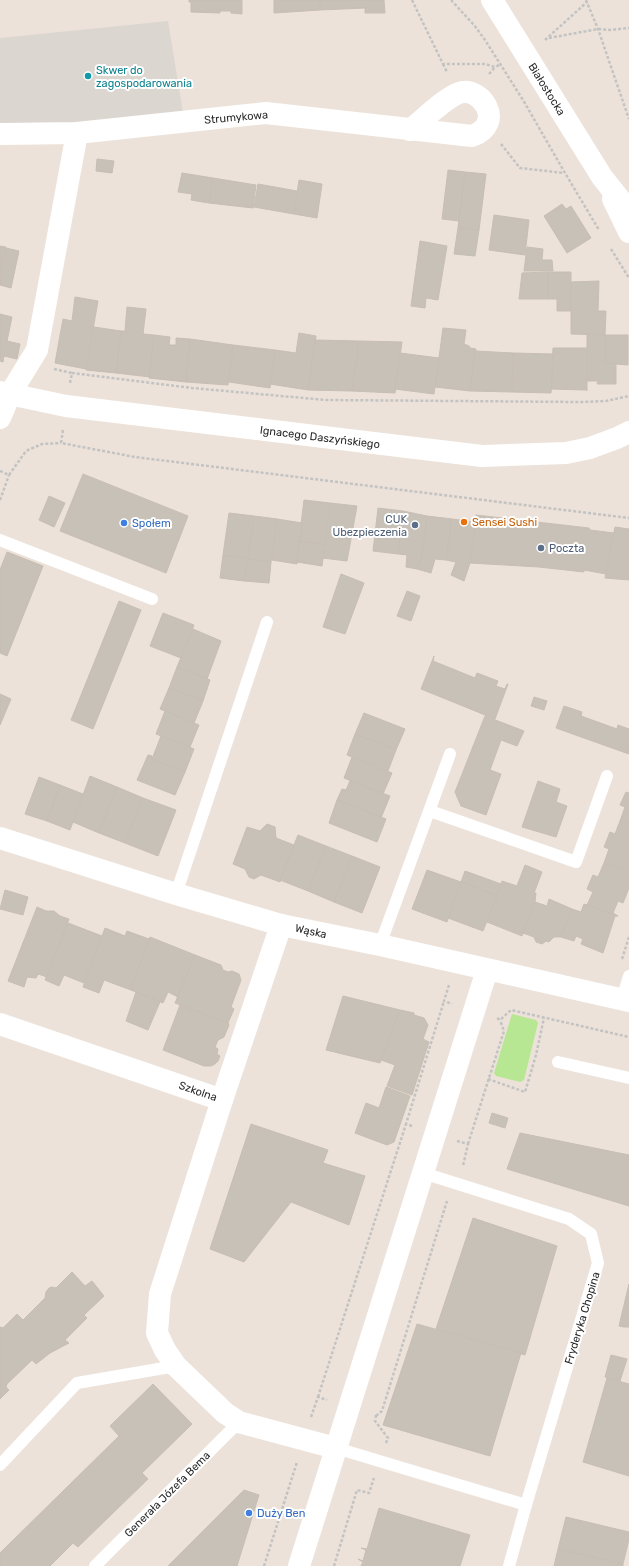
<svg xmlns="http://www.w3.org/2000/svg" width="629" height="1566" font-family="Rubik,sans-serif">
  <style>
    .green { fill: #b7e792 }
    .plaza { fill: #dcd6d1 }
    .building { fill: #c7c1b8; stroke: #c8beb3 }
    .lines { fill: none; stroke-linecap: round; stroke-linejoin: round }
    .path { stroke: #c3c3c3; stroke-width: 2.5; stroke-dasharray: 3 2; stroke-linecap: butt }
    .service { stroke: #fff; stroke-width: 12 }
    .minor { stroke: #fff; stroke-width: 22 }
    .tertiary { stroke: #fff; stroke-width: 22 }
    .culture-dot { fill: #0f9aa8; stroke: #fff; stroke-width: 1.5 }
    .food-dot { fill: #e8710a; stroke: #fff; stroke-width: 1.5 }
    .shop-dot { fill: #3f7fe0; stroke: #fff; stroke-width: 1.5 }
    .service-dot { fill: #5c6f8a; stroke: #fff; stroke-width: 1.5 }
    .labels { text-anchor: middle; stroke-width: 4; stroke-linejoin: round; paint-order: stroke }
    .culture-label { font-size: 11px; fill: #0d838f; stroke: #fff; text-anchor: start }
    .street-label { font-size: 11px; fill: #292929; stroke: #fff }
    .service-label { font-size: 11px; fill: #4e5e75; stroke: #fff; text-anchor: end }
    .food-label { font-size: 11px; fill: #c56008; stroke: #fff; text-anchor: start }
    .shop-label { font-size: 11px; fill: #366cbe; stroke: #fff; text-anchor: start }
  </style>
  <rect width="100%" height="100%" fill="#ece2d9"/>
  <path class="green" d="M512,1014L536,1020L538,1023L524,1080L520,1082L496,1076L494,1073Z"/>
  <path class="plaza" d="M168,21L183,113L75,127L0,124V38Z"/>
  <g class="building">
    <path d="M189,0H242V14L231,13V11H220V13L191,12V2H189Z"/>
    <path d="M274,0H320V10L274,13Z"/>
    <path d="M320,0H384L385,13H365V8L320,10Z"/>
    <path d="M97,159L114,161L112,173L96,171Z"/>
    <path d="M448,170L465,172L459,221L442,219Z"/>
    <path d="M465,172L486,174L479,230L458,228Z"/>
    <path d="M182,173L213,178L209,203L191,200L192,194L178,192Z"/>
    <path d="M213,178L256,185L253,208L209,203Z"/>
    <path d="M299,180L322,184L317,218L294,214Z"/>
    <path d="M258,184L297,191L294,214L254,207Z"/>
    <path d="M562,204L566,209L571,206L591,238L567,253L544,216Z"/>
    <path d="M494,215L529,220L525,255L489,250Z"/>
    <path d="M458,228L479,230L475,256L454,254Z"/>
    <path d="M420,241L447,246L438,300L426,298L425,308L411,306Z"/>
    <path d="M0,246L6,247L0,274Z"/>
    <path d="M527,247L543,249L542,260H552L553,271H524Z"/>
    <path d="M6,248L19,251L11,288L0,285V274Z"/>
    <path d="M548,272V299H519L522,273Z"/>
    <path d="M548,272H571V311H557V299H548Z"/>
    <path d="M599,281L598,311H606L605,335L571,334V282Z"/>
    <path d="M75,297L98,301L86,369L55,363L63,319L72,321Z"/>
    <path d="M127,307L146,309L143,334L154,335L150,377L116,373L121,331H125Z"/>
    <path d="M0,314L12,317L7,341L20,344L17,359L4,356L3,362L0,361Z"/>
    <path d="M94,327L121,331L116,373L86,370Z"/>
    <path d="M443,328L466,330L464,344L469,346L470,348L476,349L470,391L435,387Z"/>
    <path d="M299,333L316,336L308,390L270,384L275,350L296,353Z"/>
    <path d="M587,334L605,335V363H616V384H597L598,381H587Z"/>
    <path d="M154,335L170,337L169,345H176V338L190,339L186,382L149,378Z"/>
    <path d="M605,335H628V365L605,363Z"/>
    <path d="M190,339L233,345L228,385L186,382Z"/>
    <path d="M315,340L359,341L352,391L308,390Z"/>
    <path d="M359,341L402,342L395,393L352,391Z"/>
    <path d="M233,345L275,350L270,388L229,382Z"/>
    <path d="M553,348H587V391L586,390L551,389Z"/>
    <path d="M475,351L513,353L512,392L470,391Z"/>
    <path d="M400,353L439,358L434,394L395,389Z"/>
    <path d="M513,353L553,354L551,393L512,392Z"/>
    <path d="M83,474L188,516L166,573L60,531Z"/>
    <path d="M49,496L65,503L54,527L39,520Z"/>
    <path d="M304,500L330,503L325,545L299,541Z"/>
    <path d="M330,503L357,506L347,561L323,558Z"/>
    <path d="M378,508L403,511L398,554L373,551Z"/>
    <path d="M403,511L427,516L422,557L417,569L406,567L407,555L398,554Z"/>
    <path d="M229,513L254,516L248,559L223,555Z"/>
    <path d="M476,515L589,528L590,530L614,533L606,574L584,570V572L539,567L470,563Z"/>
    <path d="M254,516L277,519L271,562L248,559Z"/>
    <path d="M427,516L452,519L446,560L435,559L431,573L417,569L422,557Z"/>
    <path d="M277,519L302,523L297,564L272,560Z"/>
    <path d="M452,519L475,522L470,563L464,581L451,575L456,562L446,560Z"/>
    <path d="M615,527L629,529V580L605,578Z"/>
    <path d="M299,541L325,545L322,566L297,562Z"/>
    <path d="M7,552L43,566L7,656L0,653V570Z"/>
    <path d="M223,555L248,559L244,581L220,578Z"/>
    <path d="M248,559L271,562L269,583L244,581Z"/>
    <path d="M341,574L364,583L345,634L323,627Z"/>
    <path d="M407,591L420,596L411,621L397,616Z"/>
    <path d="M119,601L141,610L93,729L71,720Z"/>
    <path d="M163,613L194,625L181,658L150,646Z"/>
    <path d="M193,629L221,641L207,679L177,667Z"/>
    <path d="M434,656L433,661L475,678L477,673L498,681L496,686L505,689L507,684H508L495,719L421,689Z"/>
    <path d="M177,667L210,680L203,701L169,688Z"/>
    <path d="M169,688L203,701L194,723L160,709Z"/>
    <path d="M0,694L11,699L0,725Z"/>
    <path d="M534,697L547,701L544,710L531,706Z"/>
    <path d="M564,706L582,712L581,716L617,729L618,725L629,729V744L626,753L556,728Z"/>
    <path d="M165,711L199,725L190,747L156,734Z"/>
    <path d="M364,713L405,729L396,750L355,734Z"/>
    <path d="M485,716L524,731L517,746L501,740L490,770L501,774L486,815L461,806L455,792Z"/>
    <path d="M355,734L396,750L388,771L347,755Z"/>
    <path d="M161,736L194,749L185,772L152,759Z"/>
    <path d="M629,744V754L626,753Z"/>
    <path d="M148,755L152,756V759L185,772L175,795L137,780Z"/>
    <path d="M352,757L392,773L383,794L344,778Z"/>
    <path d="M90,776L117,787L99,833L73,822Z"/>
    <path d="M39,777L60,785L47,821L25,814Z"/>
    <path d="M350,781L390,796L381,818L337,800L342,789L346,790Z"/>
    <path d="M538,781L560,789L556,802L567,806L556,837L522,827Z"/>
    <path d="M60,785L83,794L70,830L47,821Z"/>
    <path d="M117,787L143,798L125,843L99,833Z"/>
    <path d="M626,792L629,793V824L620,821L625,807L620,805Z"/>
    <path d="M143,798L176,810L158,856L125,843Z"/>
    <path d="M337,800L386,819L377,842L329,823Z"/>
    <path d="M620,821L629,824V872L604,863L609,849L604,847L610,832L615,834Z"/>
    <path d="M267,824L275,827L276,838L294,845L280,882L261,875L254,879L249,877L245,869L233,864L247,827L260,831Z"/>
    <path d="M298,835L326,846L308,891L280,880Z"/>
    <path d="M326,846L352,856L334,902L308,891Z"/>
    <path d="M352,856L380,867L362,913L334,902Z"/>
    <path d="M604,863L629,872V888L623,903L618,901L613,913L618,916L587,905L593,892L587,889L593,875L598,877Z"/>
    <path d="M525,865L542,872L534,893H536L535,902L522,936L487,922L502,881L517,886Z"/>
    <path d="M427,870L461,882L447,922L412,909Z"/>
    <path d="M465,871L501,884L497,896L461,882Z"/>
    <path d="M461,882L497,896L483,931L448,918Z"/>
    <path d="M5,890L28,897L23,915L0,909Z"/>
    <path d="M549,899L572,909L561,937H554L549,942L546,941L542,944L536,942L534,937L523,933L535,902L547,906Z"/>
    <path d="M584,904L618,916H615L603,953L581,944L583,939L576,936L574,941L561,937L572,909L581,912Z"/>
    <path d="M37,907L46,911H54L60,916L69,919L47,977L38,974L36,978L27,977L24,987L8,981Z"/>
    <path d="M68,923L102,936L84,983L64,975L59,986L45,980Z"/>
    <path d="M105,928L125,936L127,931L149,939L131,990L104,980L99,993L83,987Z"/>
    <path d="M150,937L195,955L178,997L168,992L163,1003L131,990Z"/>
    <path d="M195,955L221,965L223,970L228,972L232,971L239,974L241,980L231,1007L234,1009L228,1023L175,1003Z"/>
    <path d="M136,992L160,1002L148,1030L126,1021Z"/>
    <path d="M343,996L400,1010L380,1063L326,1050Z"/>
    <path d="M180,1005L228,1023L229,1025L224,1037L218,1040L215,1047L218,1049L217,1054L220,1056L218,1061L215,1064L211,1066H204L163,1050Z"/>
    <path d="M400,1010L414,1013V1015L424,1018L428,1025L423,1039L429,1042L412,1095L387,1086L395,1065L381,1060Z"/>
    <path d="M386,1087L410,1096L394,1142L387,1145L355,1133L366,1103L379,1108Z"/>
    <path d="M492,1113L508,1118L505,1128L489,1123Z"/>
    <path d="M251,1124L328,1150L323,1163L365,1176L349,1225L291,1202L244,1262L210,1249Z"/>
    <path d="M520,1133L629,1155V1206L507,1169Z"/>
    <path d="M473,1218L557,1246L525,1355L436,1329Z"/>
    <path d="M72,1272L85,1286L92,1281L104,1296L84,1315L87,1318L65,1340L69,1343L50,1353L36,1364L32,1360L7,1384L6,1387L9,1390L0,1399V1327L3,1328L17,1314L23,1320L45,1298L46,1292L49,1288L52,1287L56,1288Z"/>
    <path d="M629,1284V1327H624L619,1326Z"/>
    <path d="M417,1324L521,1353L490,1456L383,1425Z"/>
    <path d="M611,1355L627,1359L620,1381L605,1377Z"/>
    <path d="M607,1378L629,1384V1476L583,1462Z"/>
    <path d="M153,1384L192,1424L142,1473L148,1479L78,1547L73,1543L50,1566H0V1553L119,1436L110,1426Z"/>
    <path d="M244,1490L259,1495L237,1566H168Z"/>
    <path d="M379,1508L470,1535L460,1566H361L363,1562L358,1559L363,1561L366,1550L361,1548L367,1549Z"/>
    <path d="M566,1517L629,1532V1539L623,1564L558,1549Z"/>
    <path d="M558,1549L623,1564V1566H554Z"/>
  </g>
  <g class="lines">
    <g class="path">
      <path d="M412,0L443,64H485L495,67L501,64"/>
      <path d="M451,0L474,25L485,40L523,100L565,173L599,230"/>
      <path d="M586,0L598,29L629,119"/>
      <path d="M549,38L598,29L610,30L629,28"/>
      <path d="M545,40L587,2"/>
      <path d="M443,64L447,72"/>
      <path d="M489,74L495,67"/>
      <path d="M501,144L520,168L564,173"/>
      <path d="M611,249L629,278"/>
      <path d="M54,369L72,373"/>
      <path d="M70,383L72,373L192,388L326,400L581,402L606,401L629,396"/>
      <path d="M63,430L61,443L135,457L629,518"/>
      <path d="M0,471L9,475L26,451L42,444L61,443"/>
      <path d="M0,500L9,475"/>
      <path d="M622,959L629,937"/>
      <path d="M449,985L444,1001L452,1004"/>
      <path d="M497,1018L500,1020L511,1010L629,1037"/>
      <path d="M488,1079L525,1092L536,1055L544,1018"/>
      <path d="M412,1126L406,1124L444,1001"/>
      <path d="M457,1141L468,1144L463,1166"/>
      <path d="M468,1144L504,1031L500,1020"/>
      <path d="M318,1397L406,1124"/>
      <path d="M376,1415L375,1421L388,1438L386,1443"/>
      <path d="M376,1416L382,1411L447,1201"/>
      <path d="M311,1417L318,1397L327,1400"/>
      <path d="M264,1566L297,1462"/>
      <path d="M334,1566L357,1490L369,1493L374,1478"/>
    </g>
    <g class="service">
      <path d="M0,540L152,599"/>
      <path d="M430,811L576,862L607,776"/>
      <path d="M176,894L267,622"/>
      <path d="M380,945L450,754"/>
      <path d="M622,999L629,976"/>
      <path d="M558,1062L629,1078"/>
      <path d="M336,1448L526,1505L598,1263L591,1234L569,1219L423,1173"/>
      <path d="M0,1465L77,1383L176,1366"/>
      <path d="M95,1566L239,1422"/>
      <path d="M509,1566L526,1505"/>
    </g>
    <g class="minor">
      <path d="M0,134L77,133L266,113L472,136C507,123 480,85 459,93C445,98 423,120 410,130"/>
      <path d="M10,394L37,350L77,133"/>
      <path d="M0,838L176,894L281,925L380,945L629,1001"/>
      <path d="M0,1024L222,1100L281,925"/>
      <path d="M222,1100L160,1294L157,1333L165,1350L176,1366L225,1413L239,1422L336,1448"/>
      <path d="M299,1566L487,970"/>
    </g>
    <g class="tertiary">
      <path d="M492,0L602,177L629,211"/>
      <path d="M613,199L629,232"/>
      <path d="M0,392L66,406L482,456L566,453L590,448L617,438L629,432"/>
      <path d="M0,418L10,394"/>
    </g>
  </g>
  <circle class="culture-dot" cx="88" cy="76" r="4"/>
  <circle class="food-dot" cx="464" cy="522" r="4"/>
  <g class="shop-dot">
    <circle cx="124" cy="523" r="4"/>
    <circle cx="249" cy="1513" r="4"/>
  </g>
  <g class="service-dot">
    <circle cx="415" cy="525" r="4"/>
    <circle cx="541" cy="548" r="4"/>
  </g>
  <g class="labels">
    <g class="culture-label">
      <text x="96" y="74">Skwer do<tspan x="96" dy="13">zagospodarowania</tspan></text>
    </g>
    <g class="street-label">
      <text transform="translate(547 89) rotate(58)" y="4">Białostocka</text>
      <text transform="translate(236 117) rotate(-5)" y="4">Strumykowa</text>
      <text transform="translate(320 437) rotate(7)" y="4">Ignacego Daszyńskiego</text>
      <text transform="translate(311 931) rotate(12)" y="4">Wąska</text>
      <text transform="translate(198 1091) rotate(19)" y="4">Szkolna</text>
      <text transform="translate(582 1318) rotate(-73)" y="4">Fryderyka Chopina</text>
      <text transform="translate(167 1494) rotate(-45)" y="4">Generała Józefa Bema</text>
    </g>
    <g class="service-label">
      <text x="407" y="523">CUK<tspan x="407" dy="13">Ubezpieczenia</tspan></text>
      <text x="549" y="552" text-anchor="start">Poczta</text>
    </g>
    <g class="food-label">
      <text x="472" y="526">Sensei Sushi</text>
    </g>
    <g class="shop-label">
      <text x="132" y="527">Społem</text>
      <text x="257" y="1517">Duży Ben</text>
    </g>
  </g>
</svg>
